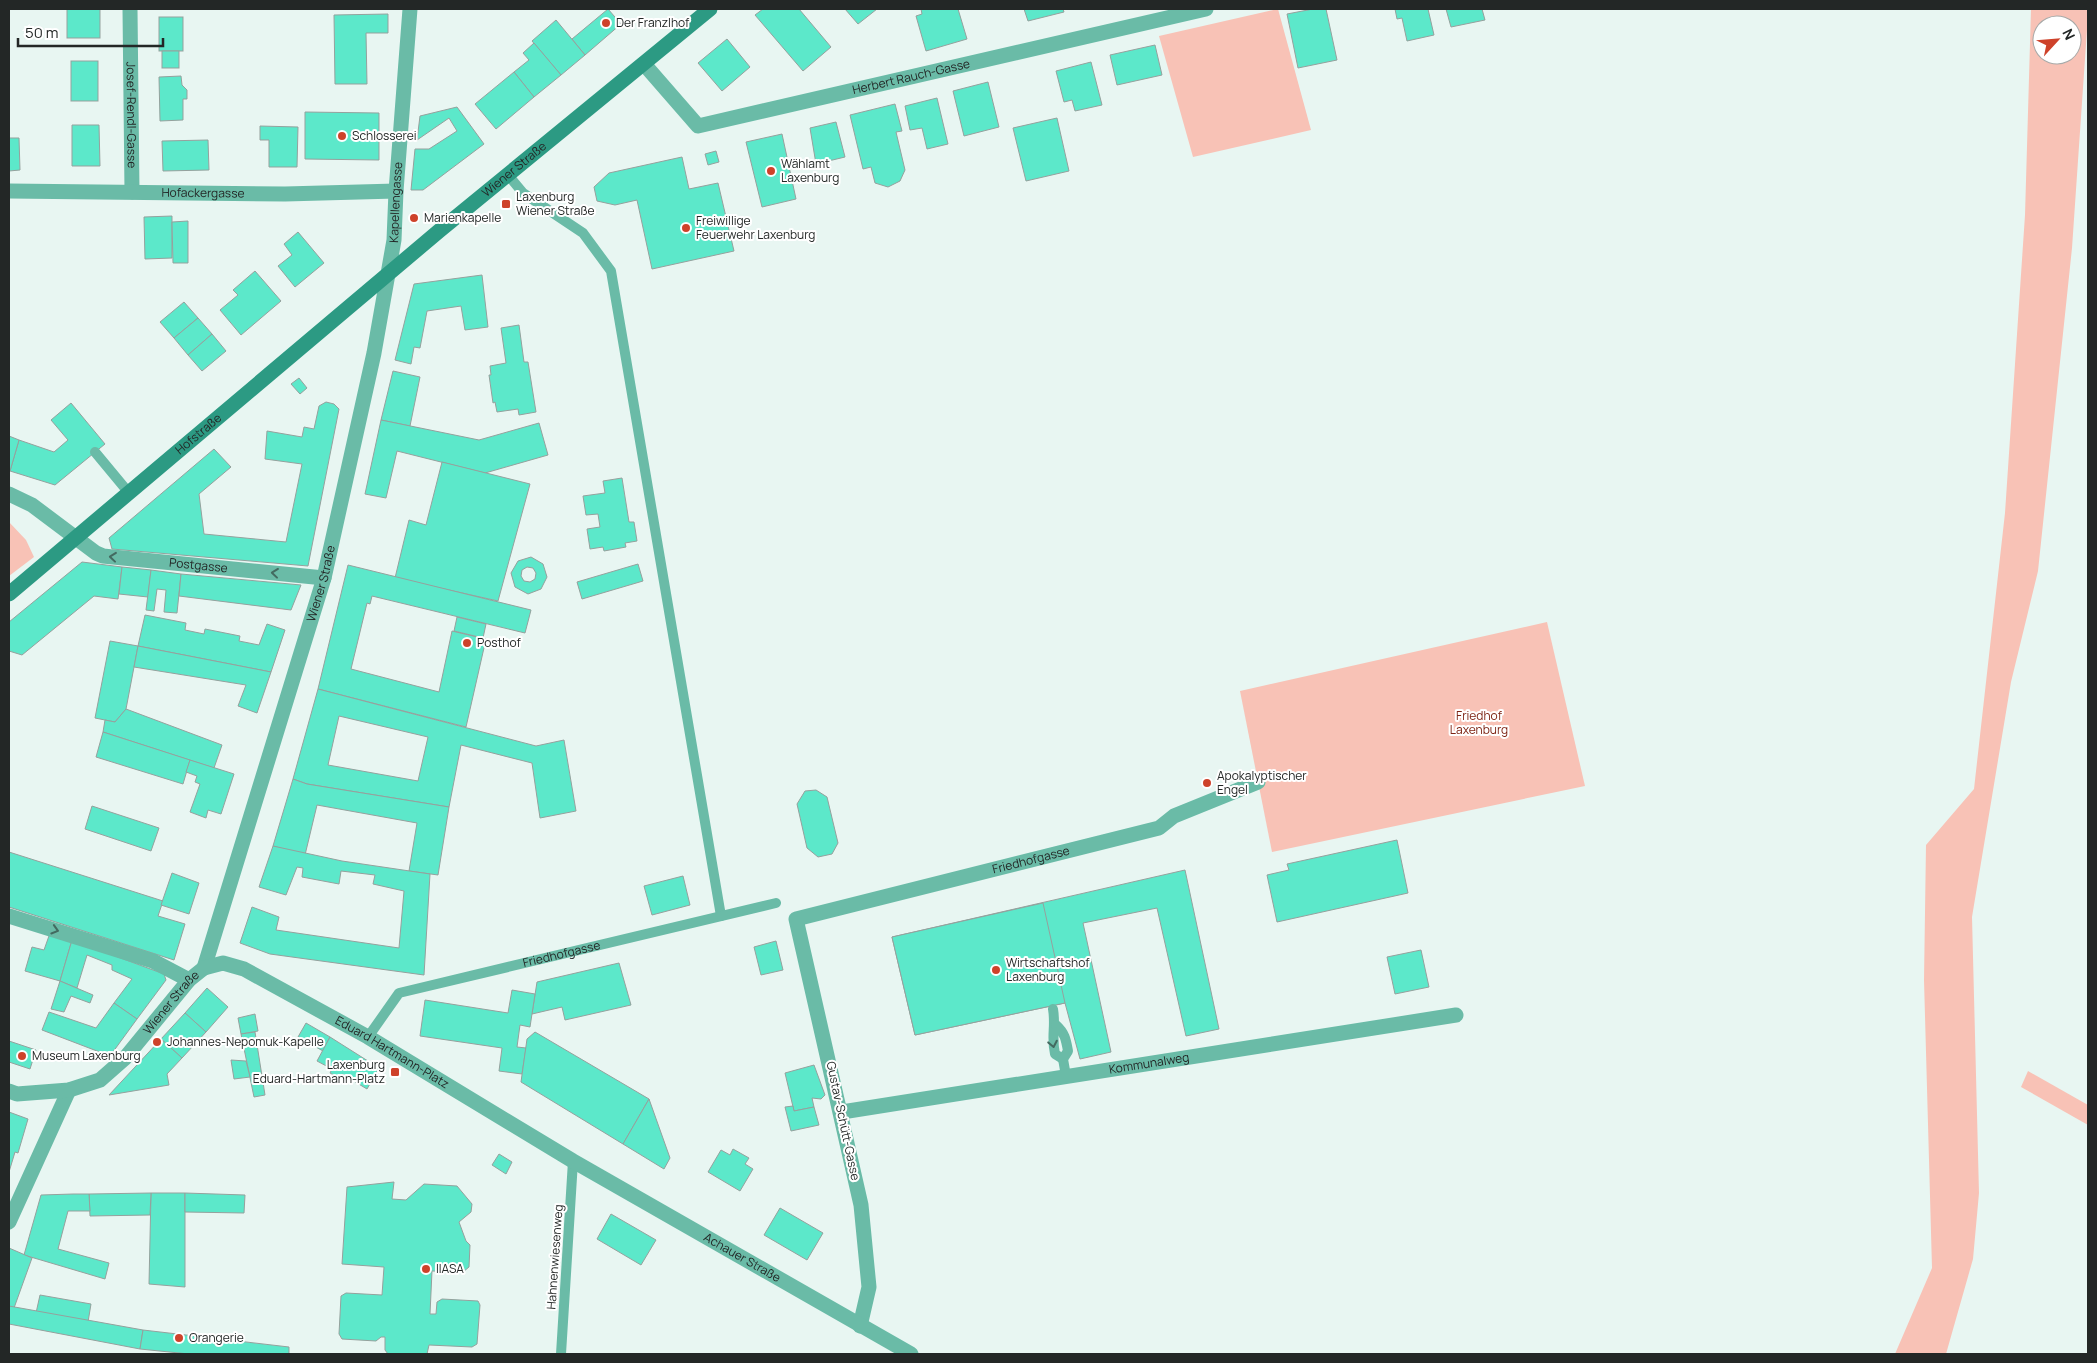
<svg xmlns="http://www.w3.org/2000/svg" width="2097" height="1363" font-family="Manrope,sans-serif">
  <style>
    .green { fill: #f8c2b6; fill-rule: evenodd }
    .building { fill: #5ce8ca; stroke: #95a19d; fill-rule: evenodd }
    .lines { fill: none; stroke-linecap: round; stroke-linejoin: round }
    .service { stroke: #6abba7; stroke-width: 10 }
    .minor { stroke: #6abba7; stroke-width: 15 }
    .tertiary { stroke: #6abba7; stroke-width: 15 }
    .secondary { stroke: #2c9a83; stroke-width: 15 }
    .oneway { stroke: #436a60 }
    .poi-dot { fill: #ce422a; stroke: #fff; stroke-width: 2 }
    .labels { text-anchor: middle; stroke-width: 4; stroke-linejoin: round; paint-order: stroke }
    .poi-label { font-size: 12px; fill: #232726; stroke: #fff; text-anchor: start }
    .street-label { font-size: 12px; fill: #232726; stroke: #fff }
    .park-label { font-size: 12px; fill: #7d2313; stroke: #fff }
  </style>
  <rect width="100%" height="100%" fill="#e8f6f2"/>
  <g class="green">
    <path d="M1278,9L1311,130L1193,157L1159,36Z"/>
    <path d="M2031,9H2088V15L2072,248L2038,571L2011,682L1972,917L1979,1193L1973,1259L1946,1354H1895L1932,1268L1924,980L1926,845L1974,789L2005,513L2025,215ZM2042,25H2072V55H2042Z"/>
    <path d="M9,522L26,540L34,557L9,576Z"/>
    <path d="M1547,622L1585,786L1272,852L1240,691Z"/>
    <path d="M2028,1071L2088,1105V1125L2021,1087Z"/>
  </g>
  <g class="building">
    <rect x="67" y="9" width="33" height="29"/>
    <path d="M608,9L621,24L585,55L572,39Z"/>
    <path d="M763,9H799L831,47L803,71L755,15Z"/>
    <path d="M845,9H877L858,24Z"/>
    <path d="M921,9H958L967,39L926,51L916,16L922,14Z"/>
    <path d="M1024,9H1063L1064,12L1028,21Z"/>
    <path d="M1313,9H1326L1337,60L1298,68L1287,14Z"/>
    <path d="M1395,9H1428L1434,35L1407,41L1402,18L1397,19Z"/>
    <path d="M1446,9H1482L1485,20L1451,27Z"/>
    <path d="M388,14V33H366L367,84H335L334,15Z"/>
    <rect x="159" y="17" width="24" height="34"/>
    <path d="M556,20L585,55L561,75L532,41Z"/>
    <path d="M727,39L750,67L722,91L698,63Z"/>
    <path d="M534,43L561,75L534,97L514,72L529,60L523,53Z"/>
    <path d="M1155,45L1162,75L1117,85L1110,55Z"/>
    <rect x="162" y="51" width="17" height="17"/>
    <rect x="71" y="61" width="27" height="40"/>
    <path d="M1091,62L1102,105L1075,111L1072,100L1064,102L1056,71Z"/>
    <path d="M514,72L534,97L496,129L475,104Z"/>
    <path d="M181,76L182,85L187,90V99H183V120L160,121L159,77Z"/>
    <path d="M988,82L999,127L964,136L953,91Z"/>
    <path d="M937,98L948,144L927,149L922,128L910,130L905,106Z"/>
    <path d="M895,104L902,131L896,132L905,170L900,181L888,187L875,183L871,167L863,169L850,115Z"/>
    <path d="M457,107L484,144L423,190H411L415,149H429L457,131L449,118L417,140L420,116Z"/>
    <path d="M305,112L379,113V160L305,159Z"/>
    <path d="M1057,118L1069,171L1026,181L1013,128Z"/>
    <path d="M836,122L845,157L816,164L810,128Z"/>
    <path d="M72,125H99L100,166H72Z"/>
    <path d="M260,126L298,127L297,167H269V140H260Z"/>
    <path d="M782,134L796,199L762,207L746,142Z"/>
    <path d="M9,138H19L20,170L9,171Z"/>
    <path d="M208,140L209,170L163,171L162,141Z"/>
    <path d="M716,151L719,162L708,165L705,154Z"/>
    <path d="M682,157L689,189L718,183L734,251L652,269L637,200L615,205L597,201L594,187L609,173Z"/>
    <path d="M172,216V258L145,259L144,217Z"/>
    <path d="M188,221V263H173L172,222Z"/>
    <path d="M298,232L324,263L295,287L278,266L292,255L284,244Z"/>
    <path d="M255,271L281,301L241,335L220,310L238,295L233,290Z"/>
    <path d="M482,275L488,327L465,330L461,306L427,311L420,348L414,347L411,364L395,360L414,284Z"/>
    <path d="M184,302L198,318L174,338L160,322Z"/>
    <path d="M198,318L212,334L188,355L174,338Z"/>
    <path d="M519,325L524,362H528L536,412L519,415L518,409L497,412L495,402L493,403L489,375H491L490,366L506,363L501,328Z"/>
    <path d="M212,334L226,351L202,371L188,355Z"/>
    <path d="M393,371L420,377L410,426L381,420Z"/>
    <path d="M299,378L307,388L300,394L291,384Z"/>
    <path d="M326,402L334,404L339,409L308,566L112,549L109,538L214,449L231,467L199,494L204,534L286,542L302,464L265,459L267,431L302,437L304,427L314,429L319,406Z"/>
    <path d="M71,403L105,444L55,485L10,471L19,440L54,452L68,440L51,420Z"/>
    <path d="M381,420L479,440L539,423L548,455L485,473L397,451L386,498L365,494Z"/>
    <path d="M9,436L19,440L10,471L9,470Z"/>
    <path d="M442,462L530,484L498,601L395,578L409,520L426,525Z"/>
    <path d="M622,478L629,522H634L637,541L625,543L626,547L604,551L603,547L590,549L587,529L600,527L598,514L586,515L583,496L605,493L603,481Z"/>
    <path d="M531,557L543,564L547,577L541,589L528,594L515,587L511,573L518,561ZM527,567L533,568L536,573L535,579L530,582L524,581L521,576L522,570Z"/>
    <path d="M82,562L122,567L118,599L94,596L22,655L9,651V622Z"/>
    <path d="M638,564L643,581L582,599L577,582Z"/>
    <path d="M348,565L531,610L525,633L372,596L370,604L367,603L351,669L439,692L452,631L486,639L466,727L318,689Z"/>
    <path d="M122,567L151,570L148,597L119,594Z"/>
    <path d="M151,570L181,574L177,613L164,612L166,590L157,589L154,611L146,610Z"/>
    <path d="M181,574L301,585L291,610L179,596Z"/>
    <path d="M145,615L186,623L185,630L204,634L205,629L240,636L239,641L259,645L267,624L285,630L271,672L138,646Z"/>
    <path d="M457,617L486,624L483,638L454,631Z"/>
    <path d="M110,641L138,646L126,709L115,722L95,718Z"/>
    <path d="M138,646L271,672L257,713L238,706L246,685L134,667Z"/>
    <path d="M318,689L536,746L564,740L576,811L540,818L532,763L461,745L449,807L307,784L293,779ZM339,716L428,737L418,781L328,765Z"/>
    <path d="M126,709L222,745L214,768L103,732L105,720L115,722Z"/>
    <path d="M103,732L190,760L183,784L96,757Z"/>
    <path d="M190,760L234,774L221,814L208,810L206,818L190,812L200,784L195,782L197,776L186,772Z"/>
    <path d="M293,779L307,784L449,807L438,875L409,871L417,823L317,805L305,855L273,846Z"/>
    <path d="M816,790L827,797L838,843L832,854L818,857L807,848L797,804L805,791Z"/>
    <path d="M92,806L159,828L151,851L85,829Z"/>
    <path d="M1397,840L1408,893L1277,922L1267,875L1289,870L1287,864Z"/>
    <path d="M273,846L342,861L430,874L424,975L270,954L240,943L252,907L279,917L276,930L399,948L404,891L373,884L375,875L341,871L339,884L302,877L303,868L297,867L286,895L259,887Z"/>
    <path d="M9,852L163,901L158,916L185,924L174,960L9,907Z"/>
    <path d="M1185,870L1219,1029L1186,1036L1157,908L1083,923L1111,1052L1080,1059L1065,1003L915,1035L892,937Z"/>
    <path d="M172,873L199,883L189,914L161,905Z"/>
    <path d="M683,876L690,905L652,915L644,886Z"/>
    <path d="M1043,903L1065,1003L915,1035L892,937Z"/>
    <path d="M50,933L72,940L60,981L25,971L32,947L44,950Z"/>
    <path d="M72,940L164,974L166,980L137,1019L114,1003L132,979L112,970V965L87,955L77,988L60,981Z"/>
    <path d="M776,941L783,970L761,975L754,947Z"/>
    <path d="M1421,950L1429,987L1395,994L1387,957Z"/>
    <path d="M619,963L631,1005L565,1020L562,1007L532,1014L537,982Z"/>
    <path d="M60,981L93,995L90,1003L71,996L64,1012L51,1009Z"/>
    <path d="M207,988L228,1007L206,1032L185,1013Z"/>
    <path d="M512,990L535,994L530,1027L520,1025L517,1047L526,1048L522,1074L499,1071L502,1048L420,1036L425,1000L508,1013Z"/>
    <path d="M114,1003L137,1019L110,1056L42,1030L49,1012L96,1028Z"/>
    <path d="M185,1013L206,1032L182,1058L161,1039Z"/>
    <path d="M255,1014L258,1031L241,1034L238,1018Z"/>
    <path d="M306,1023L330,1037L323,1051L298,1037Z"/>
    <path d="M255,1032L265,1095L254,1097L241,1034Z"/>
    <path d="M535,1032L649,1099L623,1144L521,1082L527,1039Z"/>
    <path d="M330,1037L379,1068L367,1089L342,1074L340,1078L330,1073L332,1069L317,1061Z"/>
    <path d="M161,1039L182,1058L167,1074L169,1085L109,1095Z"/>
    <path d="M9,1041L36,1050L30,1069L9,1062Z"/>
    <path d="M231,1060L246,1061L250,1077L234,1079Z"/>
    <path d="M814,1065L825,1095L821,1099L812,1098L814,1107L794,1111L785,1073Z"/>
    <path d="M649,1099L670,1158L664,1169L623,1144Z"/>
    <path d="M793,1106L794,1111L814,1107L819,1125L791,1131L785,1107Z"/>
    <path d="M9,1112L28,1119L18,1153L15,1152L9,1172Z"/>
    <path d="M733,1149L749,1158L745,1164L753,1169L740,1191L708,1172L721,1150L730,1155Z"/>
    <path d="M499,1154L512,1162L506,1174L492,1165Z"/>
    <path d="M394,1182L392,1199L406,1200L424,1184L457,1186L472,1204L471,1212L459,1222L466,1241L470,1245L469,1267L463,1272L432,1271L430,1314H436L437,1302L442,1299L478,1301L480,1305L477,1344L472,1347L429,1345L427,1354H388L385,1350V1337H381L376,1341L342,1339L339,1334L341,1296L346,1293L382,1295L384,1267L342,1264L347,1187Z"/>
    <path d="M151,1193H185V1287L149,1284Z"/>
    <path d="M151,1193L150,1215L90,1216L89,1194Z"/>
    <path d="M185,1193L245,1195L244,1213L185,1212Z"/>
    <path d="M73,1194H89L90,1211H68L58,1249L109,1263L105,1279L24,1255L41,1195Z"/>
    <path d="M780,1208L823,1233L807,1260L764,1235Z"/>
    <path d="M611,1214L656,1240L641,1265L597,1239Z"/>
    <path d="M9,1248L32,1258L14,1308L9,1306Z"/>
    <path d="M40,1295L91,1304L88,1322L36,1313Z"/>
    <path d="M9,1306L143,1330L140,1349L9,1324Z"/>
    <path d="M143,1330L289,1347V1354H189L140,1349Z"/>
  </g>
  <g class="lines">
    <g class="service">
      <path d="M508,175L523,193L583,233L611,271L721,916"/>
      <path d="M95,452L129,493"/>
      <path d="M1053,1009C1056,1027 1051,1036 1055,1054L1063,1059"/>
      <path d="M1056,1025C1065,1033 1066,1040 1068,1051L1063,1059L1066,1076"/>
      <path id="s1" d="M368,1037L399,993L776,903"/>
      <path d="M561,1354L573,1161"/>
    </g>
    <g class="minor">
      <path id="s2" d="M130,9L132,192"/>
      <path id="s3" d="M644,64L698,126L1206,9"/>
      <path id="s4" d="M9,191L285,194L396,191"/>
      <path id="s5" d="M9,494L32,505L96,553L103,556L324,578"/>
      <path d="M9,916L153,961L189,980"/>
      <path id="s6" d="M204,968L324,578L374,353L394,240L396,191L410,9"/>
      <path id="s7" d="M842,1112L1456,1015"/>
      <path d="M9,1222L69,1090"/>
      <path id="s8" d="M860,1326L869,1287L861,1205L796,919L1159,828L1174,816L1258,782"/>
    </g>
    <path class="tertiary" id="s9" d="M9,1091L17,1094L69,1090L100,1080L125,1058L189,980L204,968L223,963L244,969L368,1037L573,1161L911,1354"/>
    <path class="secondary" id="s10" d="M9,594L439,231L710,9"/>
  </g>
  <defs><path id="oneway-chevron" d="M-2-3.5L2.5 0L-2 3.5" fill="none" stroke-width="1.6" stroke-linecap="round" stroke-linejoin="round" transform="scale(1.25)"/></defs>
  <g class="oneway">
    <use href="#oneway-chevron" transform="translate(113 557) rotate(-174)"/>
    <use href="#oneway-chevron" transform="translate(275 573) rotate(-174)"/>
    <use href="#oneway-chevron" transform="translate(55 930) rotate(17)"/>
    <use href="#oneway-chevron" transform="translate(1053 1044) rotate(79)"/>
  </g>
  <g class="poi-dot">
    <circle cx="606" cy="23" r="5"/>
    <circle cx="342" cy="136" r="5"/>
    <circle cx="771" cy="171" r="5"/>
    <rect x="501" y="199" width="10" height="10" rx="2.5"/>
    <circle cx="414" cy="218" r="5"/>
    <circle cx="686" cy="228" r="5"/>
    <circle cx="467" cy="643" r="5"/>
    <circle cx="1207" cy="783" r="5"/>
    <circle cx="996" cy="970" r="5"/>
    <circle cx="157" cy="1042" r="5"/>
    <circle cx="22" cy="1056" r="5"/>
    <rect x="390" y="1067" width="10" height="10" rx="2.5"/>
    <circle cx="426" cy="1269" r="5"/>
    <circle cx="179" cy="1338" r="5"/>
  </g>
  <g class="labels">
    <g class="poi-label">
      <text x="616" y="27">Der Franzlhof</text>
      <text x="352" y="140">Schlosserei</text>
      <text x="781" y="168">Wählamt<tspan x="781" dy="14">Laxenburg</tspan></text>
      <text x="516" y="201">Laxenburg<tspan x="516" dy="14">Wiener Straße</tspan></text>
      <text x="424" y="222">Marienkapelle</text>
      <text x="696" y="225">Freiwillige<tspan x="696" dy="14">Feuerwehr Laxenburg</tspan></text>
      <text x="477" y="647">Posthof</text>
      <text x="1217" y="780">Apokalyptischer<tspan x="1217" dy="14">Engel</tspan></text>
      <text x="1006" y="967">Wirtschaftshof<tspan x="1006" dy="14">Laxenburg</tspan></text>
      <text x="167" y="1046">Johannes-Nepomuk-Kapelle</text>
      <text x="32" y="1060">Museum Laxenburg</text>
      <text x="385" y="1069" text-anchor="end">Laxenburg<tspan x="385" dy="14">Eduard-Hartmann-Platz</tspan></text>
      <text x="436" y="1273">IIASA</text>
      <text x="189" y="1342">Orangerie</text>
    </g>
    <g class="street-label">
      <text dy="4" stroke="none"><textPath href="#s3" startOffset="301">Herbert Rauch-Gasse</textPath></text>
      <text dy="4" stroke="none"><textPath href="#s2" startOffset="106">Josef-Rendl-Gasse</textPath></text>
      <text dy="4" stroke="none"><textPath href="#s10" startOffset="660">Wiener Straße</textPath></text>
      <text dy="4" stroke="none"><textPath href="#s4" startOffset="194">Hofackergasse</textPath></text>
      <text dy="4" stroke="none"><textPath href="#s6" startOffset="791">Kapellengasse</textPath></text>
      <text dy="4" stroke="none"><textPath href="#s10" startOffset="248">Hofstraße</textPath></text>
      <text dy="4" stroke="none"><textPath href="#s5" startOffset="209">Postgasse</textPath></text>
      <text dy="4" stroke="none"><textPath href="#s6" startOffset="402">Wiener Straße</textPath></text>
      <text dy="4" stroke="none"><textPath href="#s8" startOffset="658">Friedhofgasse</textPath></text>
      <text dy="4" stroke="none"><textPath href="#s1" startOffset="221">Friedhofgasse</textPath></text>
      <text dy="4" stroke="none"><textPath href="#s9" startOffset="199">Wiener Straße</textPath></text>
      <text dy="4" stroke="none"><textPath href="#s9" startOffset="458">Eduard Hartmann-Platz</textPath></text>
      <text dy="4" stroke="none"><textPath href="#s7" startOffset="311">Kommunalweg</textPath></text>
      <text transform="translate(843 1121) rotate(78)" y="4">Gustav-Schütt-Gasse</text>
      <text transform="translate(555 1257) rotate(-86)" y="4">Hahnenwiesenweg</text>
      <text dy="4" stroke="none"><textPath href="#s9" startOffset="864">Achauer Straße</textPath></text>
    </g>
    <g class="park-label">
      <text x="1479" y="720">Friedhof<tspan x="1479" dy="14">Laxenburg</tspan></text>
    </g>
  </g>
  <rect width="2097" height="1363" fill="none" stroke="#232726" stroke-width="20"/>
  <g transform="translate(2057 40) rotate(64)"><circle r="24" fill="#ffffff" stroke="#a7a9a8"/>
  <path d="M0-4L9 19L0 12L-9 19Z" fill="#ce422a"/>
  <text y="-8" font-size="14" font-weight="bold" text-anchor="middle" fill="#232726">N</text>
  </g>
  <path d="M18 38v8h145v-8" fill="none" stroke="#232726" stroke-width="2.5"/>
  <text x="25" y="38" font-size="15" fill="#232726" stroke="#ffffff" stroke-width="4" paint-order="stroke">50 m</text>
</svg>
